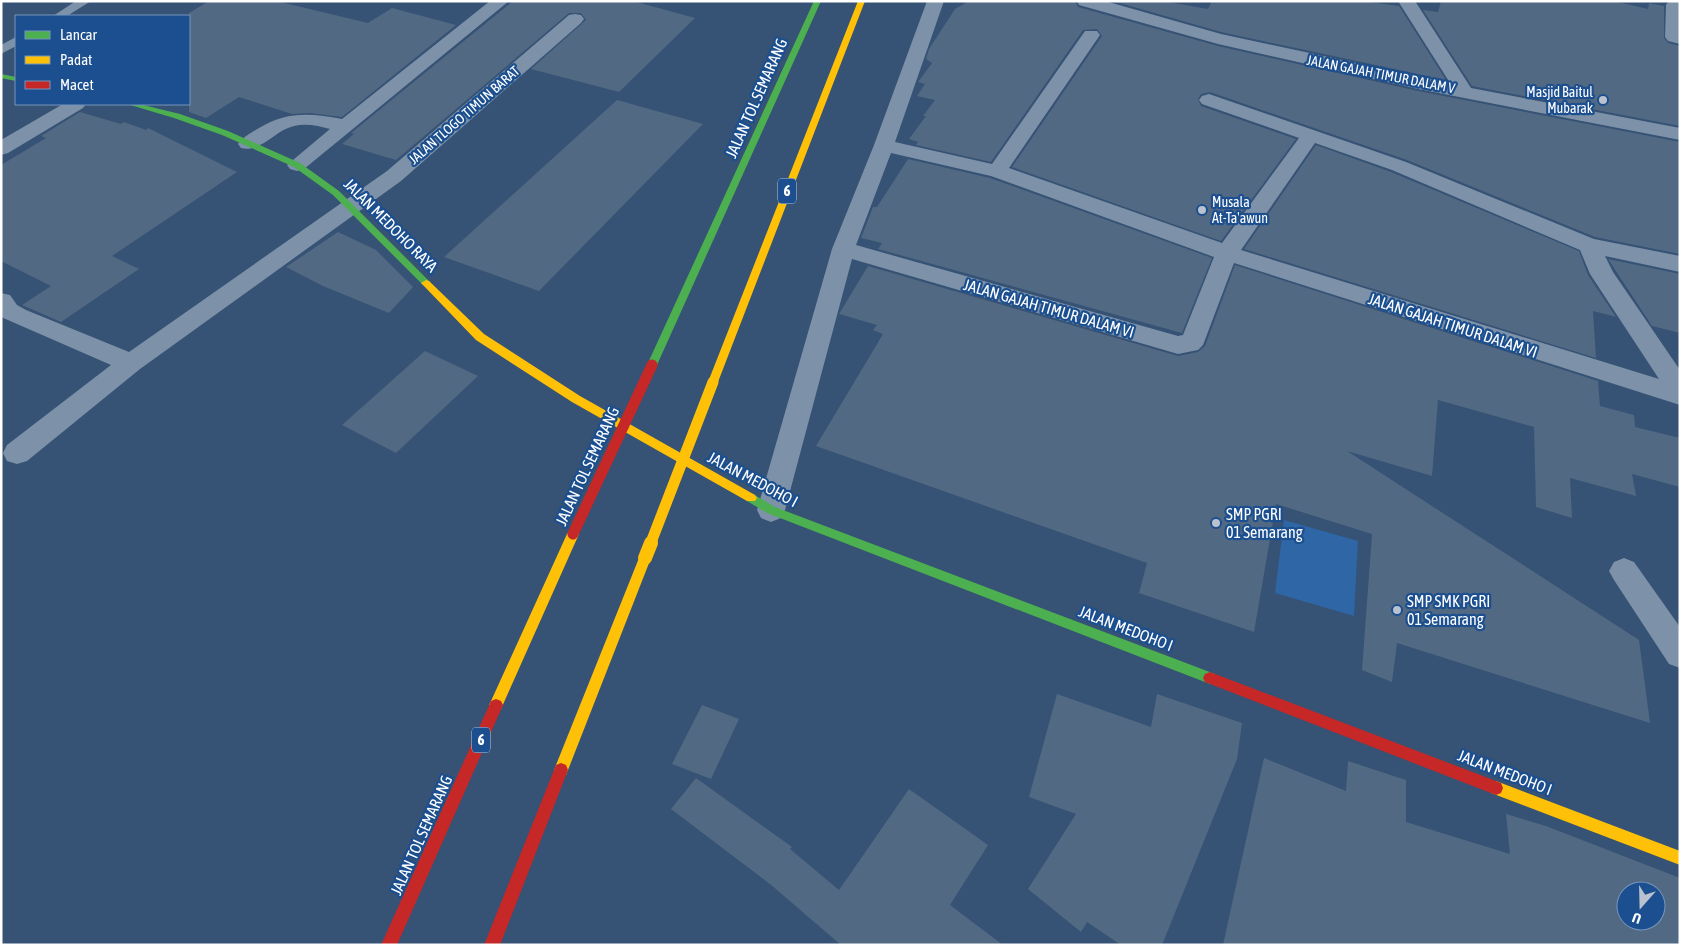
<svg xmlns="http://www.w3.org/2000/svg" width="1681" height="946" font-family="'Asap Condensed',sans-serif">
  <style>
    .green { fill: #2f66a5 }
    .building { fill: #526984; fill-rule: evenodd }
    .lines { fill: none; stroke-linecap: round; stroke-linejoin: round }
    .lane { fill: #7d92a8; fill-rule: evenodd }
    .street { fill: #7d92a8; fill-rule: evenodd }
    .fast { fill: #4caf50; fill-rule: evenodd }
    .slow { fill: #ffc107; fill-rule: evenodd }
    .jam { fill: #c62828; fill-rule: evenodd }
    .slow-bridge-far1 { stroke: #ffc107; stroke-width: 11 }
    .slow-bridge { stroke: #ffc107; stroke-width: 14 }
    .jam-bridge { stroke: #c62828; stroke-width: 11 }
    .poi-dot { fill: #b9c2ce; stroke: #1b4f8f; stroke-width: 2 }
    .labels { text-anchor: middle; stroke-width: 4.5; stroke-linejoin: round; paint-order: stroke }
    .far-street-label { font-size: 14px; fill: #fff; stroke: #1b4f8f }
    .far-poi-label { font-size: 14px; fill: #fff; stroke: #1b4f8f; text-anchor: end }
    .shield { fill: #1b4f8f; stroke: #bbcadd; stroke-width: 1 }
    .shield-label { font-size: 15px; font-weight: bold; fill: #fff }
    .street-label { font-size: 16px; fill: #fff; stroke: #1b4f8f }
    .poi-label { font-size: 16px; fill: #fff; stroke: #1b4f8f; text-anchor: start }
  </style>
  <rect width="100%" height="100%" fill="#365274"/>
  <path class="green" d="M1284,520L1358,541L1354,616L1275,593Z"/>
  <g class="building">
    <path d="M209,1H276L368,23L392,8L456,25L342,117L309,113L292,114L239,97L206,118L189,112V13Z"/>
    <path d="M513,1H633L695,18L619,92L531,69L586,20L581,13H569L396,160L342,144L354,134L351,133Z"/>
    <path d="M969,1H1075L1078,7L1218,46L1418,91L1680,142V254L1595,237L1407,160L1210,92L1201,94L1198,99L1201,106L1296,139L1221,241L1012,167L1102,36L1097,29L1083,30L991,162L916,145L918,142L909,139L926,116H923L935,100L917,96L925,84L918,82L932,63L926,59L929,49L955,9Z"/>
    <path d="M1113,1H1163L1208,9L1212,1H1362L1399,6L1446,80L1221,32Z"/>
    <path d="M1441,1H1614L1648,9L1649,3L1664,6V38L1668,43L1680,46V126L1472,86L1423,10L1438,12Z"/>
    <path d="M617,100L703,124L539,291L444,257Z"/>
    <path d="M80,112L121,124L124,122L146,130L148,128L237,172L112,256L139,269L61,322L22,305L51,286L1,261V165L46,138L41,136Z"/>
    <path d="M1316,145L1391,172L1579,251L1588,275L1616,317L1593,311L1596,358L1244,249Z"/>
    <path d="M908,159L990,178L1212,258L1182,333L878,249L882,243L861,238L873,207H877Z"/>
    <path d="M338,232L376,250L413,287L389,313L323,286L286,267Z"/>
    <path d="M1608,259L1680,274V333L1652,326Z"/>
    <path d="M1235,265L1598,381L1600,406L1634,415L1635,427L1680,438V487L1632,474L1636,496L1570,478L1572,518L1536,507L1534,427L1438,400L1432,476L1347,451L1639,640L1650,723L1397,643L1392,682L1362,670L1372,534L1276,504L1254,632L1139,593L1147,563L816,446L883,334L873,330L877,325L839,314L868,266L1178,356L1198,352L1205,346Z"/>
    <path d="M425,351L478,376L396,453L342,425Z"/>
    <path d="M1057,694L1151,727L1157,694L1242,723L1237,759L1162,945H1121L1087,922L1081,932L1028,889L1076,814L1029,797Z"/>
    <path d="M702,705L739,719L711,779L672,764Z"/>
    <path d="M1264,758L1346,791L1348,761L1406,780V822L1510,854L1506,814L1546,826L1680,878V945H1223ZM1626,891H1656V921H1626Z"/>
    <path d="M696,778L792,847L790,849L839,890L909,789L988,845L950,905L1003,945H841L770,884L671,809Z"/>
  </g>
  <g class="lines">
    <g class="lane">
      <path d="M76,1H91L67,16H53Z"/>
      <path d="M16,37V46L1,54V45Z"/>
    </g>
    <g class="street">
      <path d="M490,1H509L304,169L297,171L290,169L287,165L330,129C319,126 306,123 294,126C275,130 261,153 241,148L238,144C243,137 252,132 259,128C287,111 311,113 342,119Z"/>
      <path d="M927,1H944L895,142L992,164L1085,31H1097L1100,35L1009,168L1222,243L1299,138L1202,104L1199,100L1202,96L1209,94L1406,162L1594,239L1680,256V272L1605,256L1613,272L1680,370V405L1234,263L1203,345L1198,350L1178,354L852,259L785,510L781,518L771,522L761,518L757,510L832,249L874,145ZM1315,143L1392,170L1580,250L1590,274L1659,379L1241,250ZM891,153L991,176L1214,257L1183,335L1178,336L856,245Z"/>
      <path d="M1077,1H1105L1221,34L1450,83L1398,1H1415L1471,88L1680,128V140L1418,89L1218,44L1079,5Z"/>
      <path d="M1669,1H1680V44L1668,41L1665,37L1666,5Z"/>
      <path d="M575,14L581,15L584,19L581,23L401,181L140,369L27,461L17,464L7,461L3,453L7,445L111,365L1,317V293L10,295L17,305L26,310L129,352L387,171L569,15Z"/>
      <path d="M63,104H86L83,108L8,153L1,155V140Z"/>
      <path d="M1624,558L1634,562L1680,627V668L1669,664L1614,580L1609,571L1614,562Z"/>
    </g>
    <g class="fast">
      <path d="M814,1H821L657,365L656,368H648L647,365Z"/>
      <path d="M1,74L16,77V81L1,78Z"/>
      <path d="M127,104H139L180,114L228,131L300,163L339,191L431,283L426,286L423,285L333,195L294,167L222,135L174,118Z"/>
      <path d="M751,493L775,507L1215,674L1217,678L1215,682L1210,684L767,513L747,501L745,498L747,495Z"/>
    </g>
    <g class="slow">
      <path d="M858,1H865L718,382L717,385H709L708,382Z"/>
      <path d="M426,280L429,281L484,334L580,396L755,495L757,498L755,501H747L572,402L476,340L423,285L421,283Z"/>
      <path d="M573,529L577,531L579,534L501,709L496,711L491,709L489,705L491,701L567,534L569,531Z"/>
      <path d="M645,553L649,554L651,558L568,770L566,775L561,777L556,775L554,770L639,558L641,554Z"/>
      <path d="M1496,781L1680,851V865L1491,793L1489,788L1491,783Z"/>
    </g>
    <g class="jam">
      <path d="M1210,672L1496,781L1501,783L1503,788L1501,793L1496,795L1205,682L1203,678L1205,674Z"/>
      <path d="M496,699L501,701L503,705L397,945H381L491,701Z"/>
      <path d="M561,763L566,765L568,770L500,945H484L556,765Z"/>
    </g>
    <path class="slow-bridge-far1" d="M650,545L713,382"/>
    <path class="slow-bridge" d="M645,558L651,543"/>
    <path class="jam-bridge" d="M573,534L652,365"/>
  </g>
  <g class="poi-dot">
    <circle cx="1603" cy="100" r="5"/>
    <circle cx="1202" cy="210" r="5"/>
    <circle cx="1216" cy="523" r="5"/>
    <circle cx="1397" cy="610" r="5"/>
  </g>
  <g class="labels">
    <g class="far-street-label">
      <text transform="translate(1381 74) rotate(11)" y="5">JALAN GAJAH TIMUR DALAM V</text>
      <text transform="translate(464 115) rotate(-41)" y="5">JALAN TLOGO TIMUN BARAT</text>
    </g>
    <g class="far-poi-label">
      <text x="1593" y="97">Masjid Baitul<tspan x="1593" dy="16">Mubarak</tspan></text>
      <text x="1212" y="207" text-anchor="start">Musala<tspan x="1212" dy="16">At-Ta'awun</tspan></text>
    </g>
    <g class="shield">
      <rect x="778" y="178.5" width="18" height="25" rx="4"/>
      <rect x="472" y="727.5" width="18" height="25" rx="4"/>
    </g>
    <g class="shield-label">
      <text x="787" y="196">6</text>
      <text x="481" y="745">6</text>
    </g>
    <g class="street-label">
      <text transform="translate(756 98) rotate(-66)" y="6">JALAN TOL SEMARANG</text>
      <text transform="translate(391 225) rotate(45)" y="6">JALAN MEDOHO RAYA</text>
      <text transform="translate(1049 308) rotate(16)" y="6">JALAN GAJAH TIMUR DALAM VI</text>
      <text transform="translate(1453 325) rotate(18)" y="6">JALAN GAJAH TIMUR DALAM VI</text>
      <text transform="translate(587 466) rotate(-65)" y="6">JALAN TOL SEMARANG</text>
      <text transform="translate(753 479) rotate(28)" y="6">JALAN MEDOHO I</text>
      <text transform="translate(1126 628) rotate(21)" y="6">JALAN MEDOHO I</text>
      <text transform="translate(1505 772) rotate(21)" y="6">JALAN MEDOHO I</text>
      <text transform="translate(421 835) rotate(-66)" y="6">JALAN TOL SEMARANG</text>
    </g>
    <g class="poi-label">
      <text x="1226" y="520">SMP PGRI<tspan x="1226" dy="18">01 Semarang</tspan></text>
      <text x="1407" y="607">SMP SMK PGRI<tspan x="1407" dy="18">01 Semarang</tspan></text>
    </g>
  </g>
  <rect width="1681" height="946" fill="none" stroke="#ffffff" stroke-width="5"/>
  <rect x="15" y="15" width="175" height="90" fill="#1b4f8f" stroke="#7695bc"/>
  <rect x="25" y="31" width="25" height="8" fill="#4caf50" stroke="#7695bc"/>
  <text x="60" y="40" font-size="15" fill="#ffffff">Lancar</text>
  <rect x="25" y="56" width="25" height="8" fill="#ffc107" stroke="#7695bc"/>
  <text x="60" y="65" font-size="15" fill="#ffffff">Padat</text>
  <rect x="25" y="81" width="25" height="8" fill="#c62828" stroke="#7695bc"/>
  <text x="60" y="90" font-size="15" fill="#ffffff">Macet</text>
  <g transform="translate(1641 906) rotate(200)"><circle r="24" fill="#1b4f8f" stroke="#7695bc"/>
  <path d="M0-4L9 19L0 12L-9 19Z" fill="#b9c2ce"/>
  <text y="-8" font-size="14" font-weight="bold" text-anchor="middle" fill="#ffffff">U</text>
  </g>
</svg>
